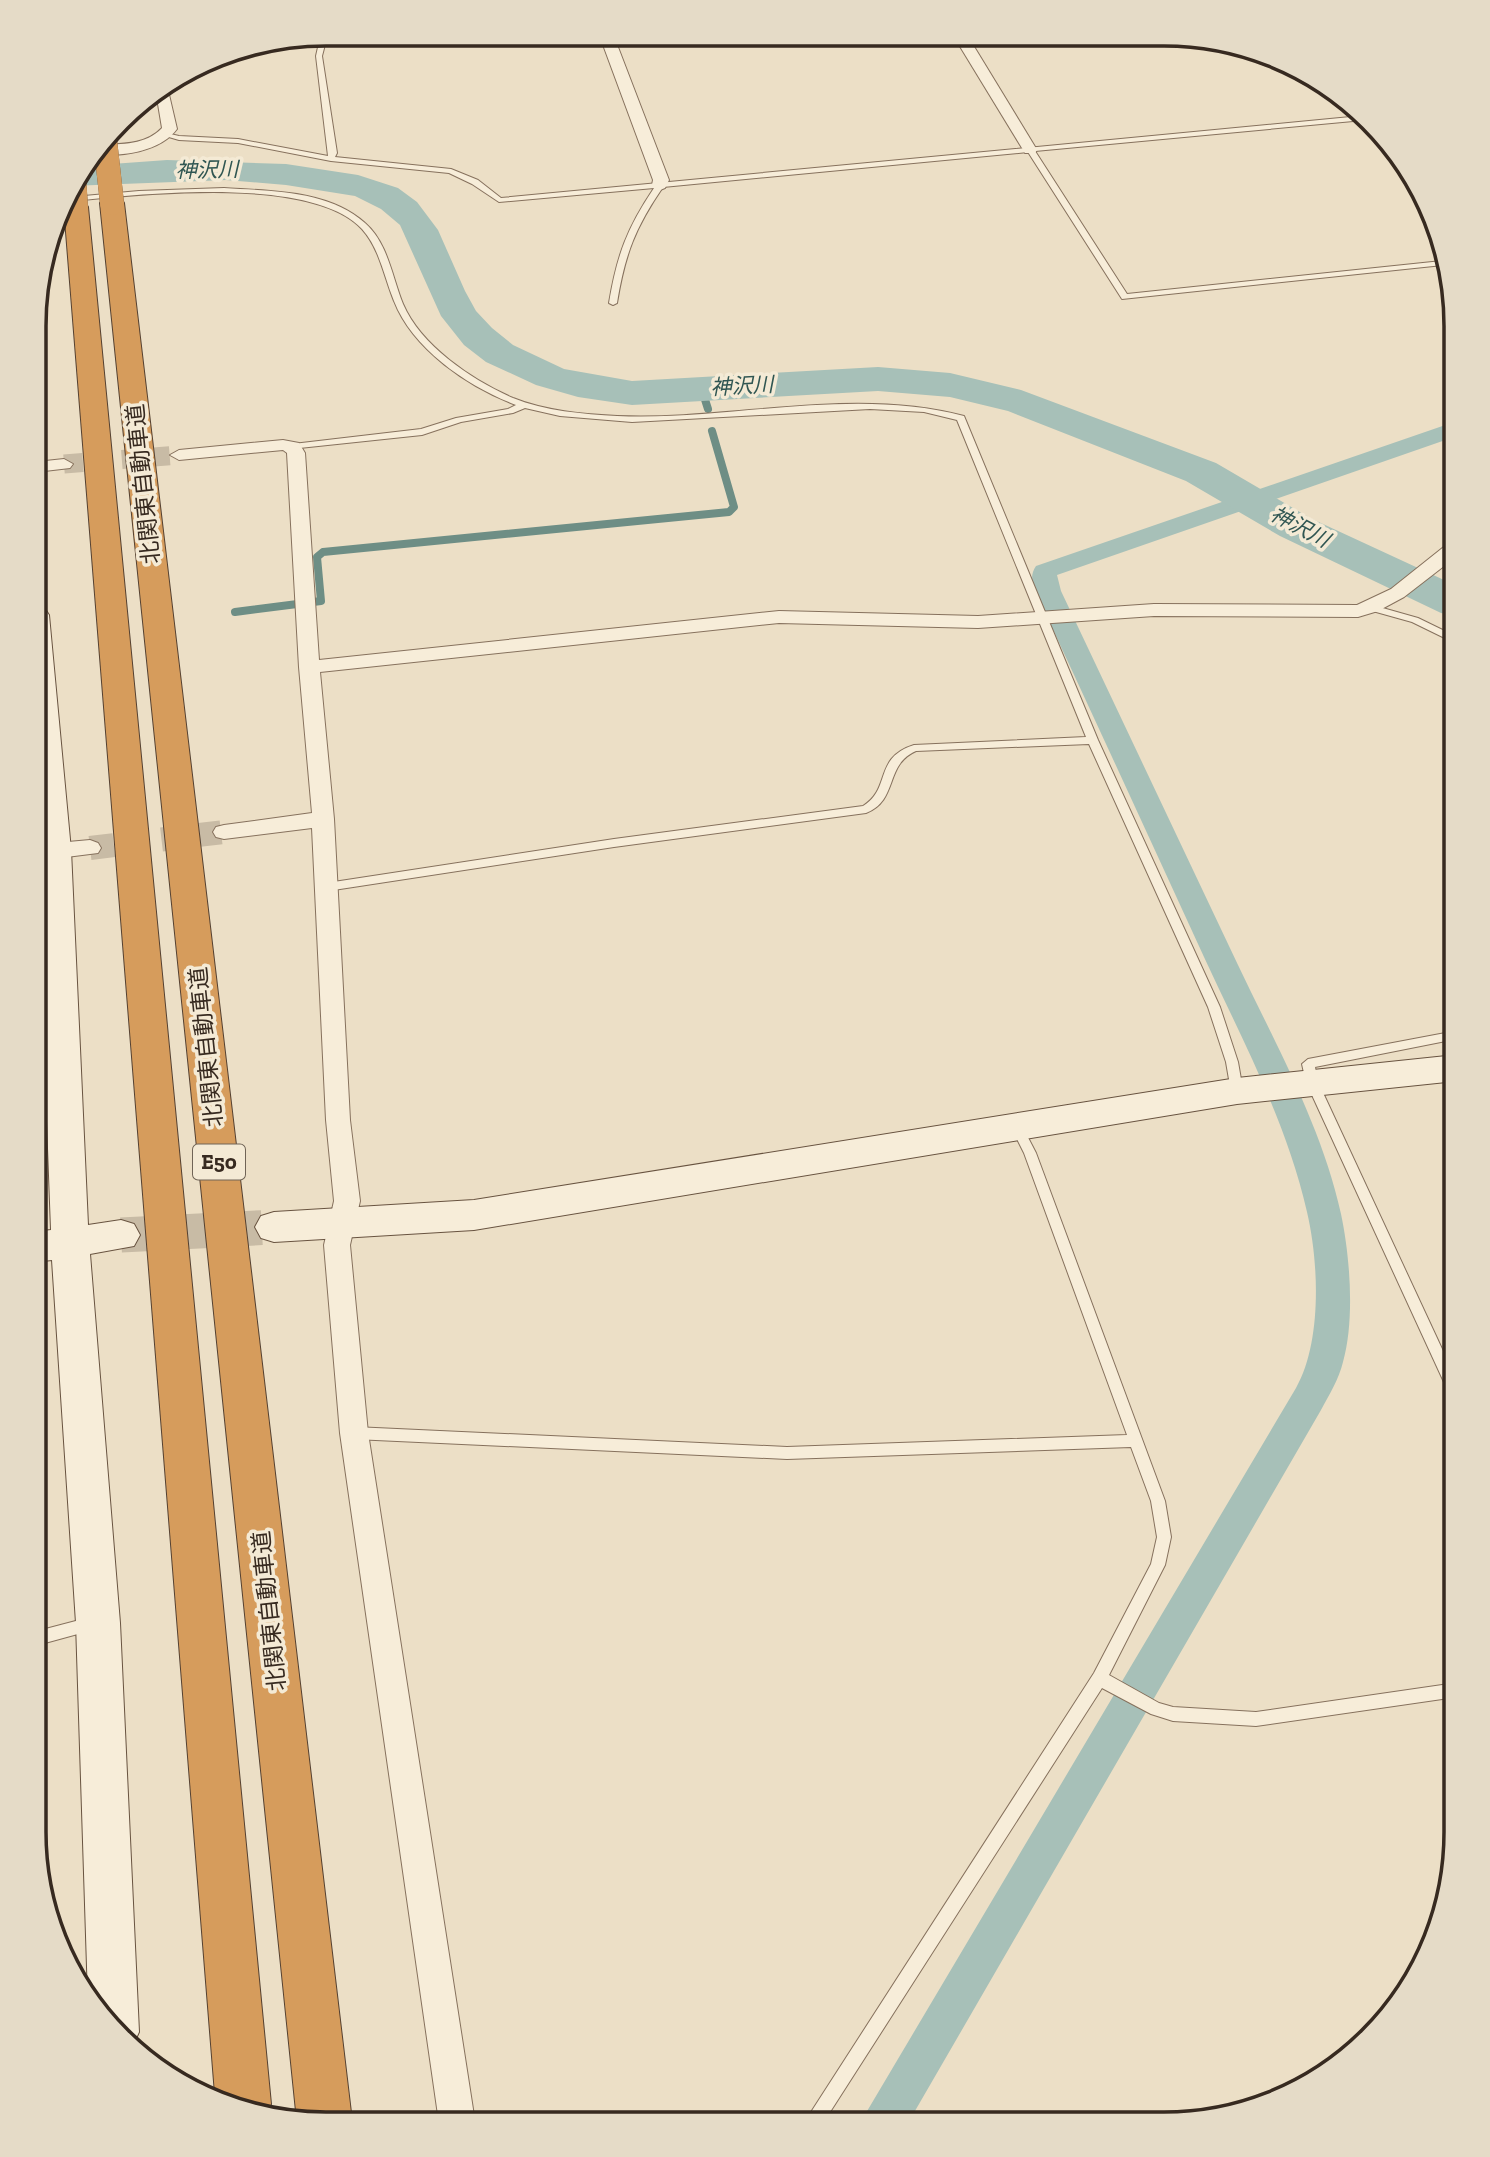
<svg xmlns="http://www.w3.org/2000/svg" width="1490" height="2157" font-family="'Zilla Slab','Noto Sans JP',serif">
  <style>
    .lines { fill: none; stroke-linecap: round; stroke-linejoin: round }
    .stream { stroke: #6e8e85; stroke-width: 8 }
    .canal { fill: #a7c0b8; fill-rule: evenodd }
    .river { fill: #a7c0b8; fill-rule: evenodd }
    .street-tunnel-far1 { stroke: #c8bba5; stroke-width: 19; stroke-dasharray: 19 10; stroke-linecap: butt }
    .street-tunnel { stroke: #c8bba5; stroke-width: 24; stroke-dasharray: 24 12; stroke-linecap: butt }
    .secondary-tunnel { stroke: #c8bba5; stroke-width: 35; stroke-dasharray: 35 18; stroke-linecap: butt }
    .lane-casing { stroke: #86715d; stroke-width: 2 }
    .street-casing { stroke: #86715d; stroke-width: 2 }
    .secondary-casing { stroke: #685340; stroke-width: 2 }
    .highway-casing { stroke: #544031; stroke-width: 2 }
    .lane { fill: #f7edd9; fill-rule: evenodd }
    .street { fill: #f7edd9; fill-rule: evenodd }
    .secondary { fill: #f7edd9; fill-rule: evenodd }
    .highway { fill: #d69c5c; fill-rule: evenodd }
    .highway-bridge-casing { stroke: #544031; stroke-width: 24; stroke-linecap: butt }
    .highway-bridge { stroke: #d69c5c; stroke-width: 24 }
    .labels { text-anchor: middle; stroke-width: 7; stroke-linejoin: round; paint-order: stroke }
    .far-water-label { font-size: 21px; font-style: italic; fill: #305652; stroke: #f4ead5 }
    .shield { fill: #f4ead5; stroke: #706456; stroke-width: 2 }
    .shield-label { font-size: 21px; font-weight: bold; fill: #372a20 }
    .street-label { font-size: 23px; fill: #372a20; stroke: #f4ead5 }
    .rim { fill: none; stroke: #372a20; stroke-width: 3.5 }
  </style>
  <rect width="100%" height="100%" fill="#ecdfc6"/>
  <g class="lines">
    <g class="stream">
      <path d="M701,387L708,409"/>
      <path d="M235,612L321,601L317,557L323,552L729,512L734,507L712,431"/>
    </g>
    <path class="canal" d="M1457,421V436L1057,575L1061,591C1120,716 1179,840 1238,965C1276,1045 1322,1127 1341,1214C1350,1256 1355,1320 1343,1362C1339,1379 1329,1395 1321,1410L908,2123H860L1296,1388C1322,1342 1319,1263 1307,1212C1287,1123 1242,1039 1204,957C1148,835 1092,713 1035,591C1032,581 1030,575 1036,566Z"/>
    <path class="river" d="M167,160L286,164L358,175L398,188L417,202L438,230L465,291L476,311L492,328L513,345L564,369L632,381L878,367L950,373L1021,390L1216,463L1310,518L1457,586V616L1441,613L1280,536L1186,481L1008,411L950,397L878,391L632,405L578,397L536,385L486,362L464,345L441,316L400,225L381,209L355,196L286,185L226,180L70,186L84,166Z"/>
    <path class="street-tunnel-far1" d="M64,464L179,455"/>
    <path class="street-tunnel" d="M90,848L224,832"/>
    <path class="secondary-tunnel" d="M121,1235L274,1227"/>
    <g class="lane-casing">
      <g id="lane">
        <path d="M325,33H328L322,56L337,153L335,157L451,169L478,180L501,198L1361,116L1364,120L1035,151L1127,294L1442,261L1443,265L1122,299L1028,152L663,187C635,228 625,254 617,303L613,305L609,303C617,255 627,228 654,188L499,202L472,184L449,173L331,161L238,143L179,140L162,135L166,133L179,136L238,139L328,156L316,56L321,34Z"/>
        <path d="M224,188C270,191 329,190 365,223C388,243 392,277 403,304C421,346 472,380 513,398C545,411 583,414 617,416C733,421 850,386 964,416L1098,740L1220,1007L1238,1062L1243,1091L1241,1094H1233L1231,1091L1226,1062L1208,1007L1089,744L916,751C884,765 899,800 866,813L614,847L327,891L323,890L321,887L327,883L614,839L863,806C892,788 873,758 914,745L1086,737L957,420L924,412L870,409L632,422L560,416L525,408L513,413L461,422L422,435L290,449L288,447L293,444L421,429L456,418L508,409L516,405C469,387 413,350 394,301C384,277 380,249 362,229C312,175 141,194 73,201L69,199L73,197L139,191Z"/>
        <path d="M1372,605L1418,618L1457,637V644L1412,622L1369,610V606Z"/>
        <path d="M1456,1031V1039L1315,1067L1318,1082L1456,1379V1399L1451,1397L1449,1393L1306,1082L1302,1064L1308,1059Z"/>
        <path d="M1016,1120L1020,1122L1036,1153L1165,1501L1171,1537L1165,1565L1109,1675L1159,1703L1173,1707L1256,1712L1456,1683V1697L1256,1726L1173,1721L1151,1714L1102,1688L823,2123H804L1094,1673L1151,1564L1157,1537L1151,1501L1131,1447L787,1459L354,1439L349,1437L347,1433L349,1429L354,1427L787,1447L1127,1435L1024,1153L1010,1125L1012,1122Z"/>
        <path d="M91,1617L96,1619L99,1624L96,1629L34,1646V1632Z"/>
      </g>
    </g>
    <g class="street-casing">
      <g id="street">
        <path d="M599,34H613L669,180L665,188L660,190L652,185L653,180Z"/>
        <path d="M953,35H967L1037,150L1035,153H1025Z"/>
        <path d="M167,86L177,129C160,152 121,157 94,154L100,145C122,144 146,145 162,128L156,92Z"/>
        <path d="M283,440L299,443L305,453L319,660L779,611L978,616L1154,604L1357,605L1391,589L1450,542L1457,540V556L1404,597L1378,611L1358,617L1154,616L978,628L779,623L320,672L334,819L350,1120L360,1201L350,1245L368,1433L475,2122H439L340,1433L324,1245L334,1201L326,1120L312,828L224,839L216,837L213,832L216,827L224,825L312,813L299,667L287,453L283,450L179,460L170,455L179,450Z"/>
        <path d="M64,459L73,464L70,468L36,472V462Z"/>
        <path d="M90,840L98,843L101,848L98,853L35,861V845Z"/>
      </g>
    </g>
    <g class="secondary-casing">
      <g id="secondary">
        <path d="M35,607L45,609L49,615L71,850L88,1225L121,1220L134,1224L140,1235L134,1246L90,1254L120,1623L139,2032L132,2047L105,2024L88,1998L76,1623L52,1260L34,1262V1232L51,1230L35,796Z"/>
        <path d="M1456,1055V1081L1237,1104L474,1230L274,1242L261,1238L255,1227L261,1216L274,1212L474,1200L1237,1078Z"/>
      </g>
    </g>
    <g class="highway-casing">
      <g id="highway">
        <path d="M112,196L121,198L124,203L352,2121H297L100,203L103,198Z"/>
        <path d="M76,200L85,202L88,207L271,2104L267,2113L215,2094L64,207L67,202Z"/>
      </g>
    </g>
    <use href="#lane" class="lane"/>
    <use href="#street" class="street"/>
    <use href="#secondary" class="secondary"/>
    <use href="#highway" class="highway"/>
    <g class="highway-bridge-casing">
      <g id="highway-bridge">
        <path d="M105,140L112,203"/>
        <path d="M74,177L76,207"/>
      </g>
    </g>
    <use href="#highway-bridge" class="highway-bridge"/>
  </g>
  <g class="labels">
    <g class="far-water-label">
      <text transform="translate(207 170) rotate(-1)" y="7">神沢川</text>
      <text transform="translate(742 386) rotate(-3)" y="7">神沢川</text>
      <text transform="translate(1300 527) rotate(28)" y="7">神沢川</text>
    </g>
    <rect class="shield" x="193" y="1144.5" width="52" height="35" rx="5"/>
    <g class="shield-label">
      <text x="219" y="1169">E50</text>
    </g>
    <g class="street-label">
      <text transform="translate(143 484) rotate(-96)" y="8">北関東自動車道</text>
      <text transform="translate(206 1047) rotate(-96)" y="8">北関東自動車道</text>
      <text transform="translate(269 1611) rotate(-96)" y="8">北関東自動車道</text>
    </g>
  </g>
  <path d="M0 0H1490V2157H0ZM326 46H1164A280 280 0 0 1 1444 326V1832A280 280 0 0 1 1164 2112H326A280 280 0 0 1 46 1832V326A280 280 0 0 1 326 46Z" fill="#e5dbc7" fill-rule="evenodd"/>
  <path class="rim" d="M326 46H1164A280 280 0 0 1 1444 326V1832A280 280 0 0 1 1164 2112H326A280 280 0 0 1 46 1832V326A280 280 0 0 1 326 46Z"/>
</svg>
